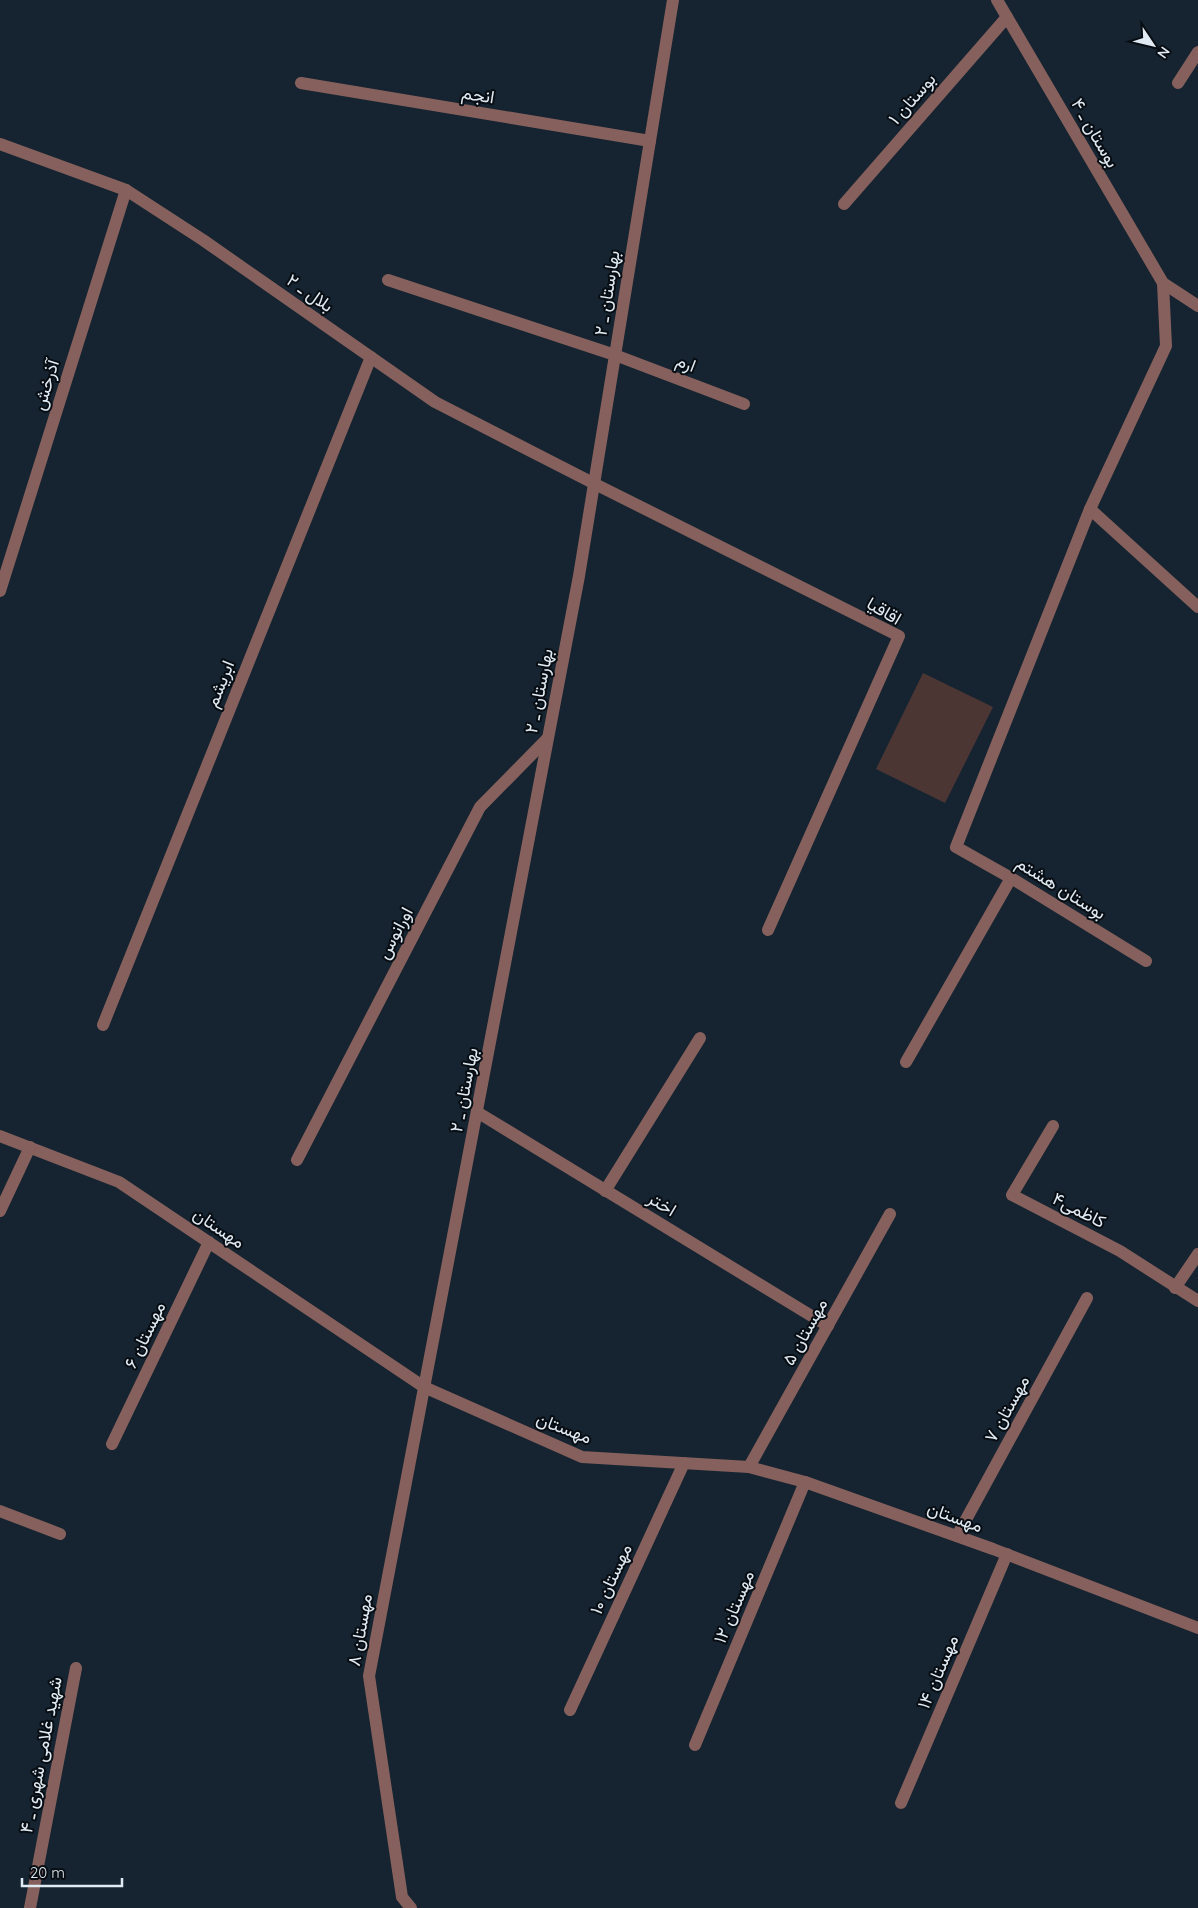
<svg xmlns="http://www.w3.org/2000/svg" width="1198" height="1908" font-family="Quicksand,Vazirmatn,sans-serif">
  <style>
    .building { fill: #4b3634 }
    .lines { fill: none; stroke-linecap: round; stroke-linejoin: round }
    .lane { stroke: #86605c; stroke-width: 12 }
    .street { stroke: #86605c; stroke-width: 12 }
    .labels { text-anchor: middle; stroke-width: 4; stroke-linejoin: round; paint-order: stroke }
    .street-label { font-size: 18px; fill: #e0eaf2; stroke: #070d12 }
  </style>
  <rect width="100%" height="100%" fill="#152430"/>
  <path class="building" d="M923,673L993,707L945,803L876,769Z"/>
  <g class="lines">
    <path class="lane" d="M1163,283L1198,306"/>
    <g class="street">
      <path d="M997,0L1163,283L1166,346L1090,509L956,847L1011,878L1146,961"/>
      <path d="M301,83L650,141"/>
      <path d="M1178,83L1198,52"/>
      <path d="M0,144L126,190L203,240L435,402L595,484L899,636L768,930"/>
      <path d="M844,204L1007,17"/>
      <path d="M388,280L615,355L744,404"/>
      <path d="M1090,509L1198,607"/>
      <path d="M0,591L126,190"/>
      <path d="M103,1025L371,357"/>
      <path d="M906,1062L1011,878"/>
      <path d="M477,1112L828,1326"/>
      <path d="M1053,1126L1012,1195L1120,1251L1198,1301"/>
      <path d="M0,1136L119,1182L424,1387L582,1457L749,1467L805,1482L993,1549L1198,1628"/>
      <path d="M297,1160L480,807L547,739"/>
      <path d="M605,1191L700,1038"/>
      <path d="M0,1211L30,1147"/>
      <path d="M1175,1288L1198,1254"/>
      <path d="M112,1444L209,1242"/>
      <path d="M749,1467L890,1214"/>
      <path d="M0,1511L60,1534"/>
      <path d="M957,1536L1087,1298"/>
      <path d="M570,1710L684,1463"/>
      <path d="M695,1745L805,1482"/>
      <path d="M901,1803L1007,1554"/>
      <path d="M30,1908L76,1668"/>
      <path d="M411,1908L402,1897L369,1676L579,576L673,0"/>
    </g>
  </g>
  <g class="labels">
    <g class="street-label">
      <text transform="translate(478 95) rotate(9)" y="6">انجم</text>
      <text transform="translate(912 99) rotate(-49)" y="6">بوستان ۱</text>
      <text transform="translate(1095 133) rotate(60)" y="6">بوستان ـ ۴</text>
      <text transform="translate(310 293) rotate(35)" y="6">بلال ـ ۲</text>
      <text transform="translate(607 293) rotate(-81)" y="6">بهارستان ـ ۲</text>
      <text transform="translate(686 363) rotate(21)" y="6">ارم</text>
      <text transform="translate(46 385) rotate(-73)" y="6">آذرخش</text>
      <text transform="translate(884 611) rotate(30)" y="6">اقاقیا</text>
      <text transform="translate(220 684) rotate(-68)" y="6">ابریشم</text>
      <text transform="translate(539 691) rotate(-79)" y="6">بهارستان ـ ۲</text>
      <text transform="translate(1061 888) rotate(32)" y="6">بوستان هشتم</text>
      <text transform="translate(395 933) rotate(-62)" y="6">اورانوس</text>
      <text transform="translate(464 1090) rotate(-79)" y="6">بهارستان ـ ۲</text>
      <text transform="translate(662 1204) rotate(31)" y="6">اختر</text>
      <text transform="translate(1079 1210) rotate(27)" y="6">کاظمی۴</text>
      <text transform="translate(219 1228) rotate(34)" y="6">مهستان</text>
      <text transform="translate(805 1332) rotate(-61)" y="6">مهستان ۵</text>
      <text transform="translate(145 1335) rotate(-64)" y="6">مهستان ۶</text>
      <text transform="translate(1007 1409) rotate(-61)" y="6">مهستان ۷</text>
      <text transform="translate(564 1428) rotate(21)" y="6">مهستان</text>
      <text transform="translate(955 1517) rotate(20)" y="6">مهستان</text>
      <text transform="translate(611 1579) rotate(-65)" y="6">مهستان ۱۰</text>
      <text transform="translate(734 1607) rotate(-67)" y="6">مهستان ۱۲</text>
      <text transform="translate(360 1630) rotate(-80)" y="6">مهستان ۸</text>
      <text transform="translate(938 1672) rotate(-67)" y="6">مهستان ۱۴</text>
      <text transform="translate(41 1755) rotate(-79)" y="6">شهید غلامی شهری ـ ۴</text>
    </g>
  </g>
  <g transform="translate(1153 45) rotate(125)" stroke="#070d12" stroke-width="4" paint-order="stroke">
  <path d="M0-4L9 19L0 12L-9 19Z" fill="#e0eaf2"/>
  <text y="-8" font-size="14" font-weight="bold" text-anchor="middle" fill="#e0eaf2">N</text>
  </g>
  <path d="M22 1878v8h100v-8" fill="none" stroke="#e0eaf2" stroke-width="2.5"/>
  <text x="30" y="1878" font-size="15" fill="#e0eaf2" stroke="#070d12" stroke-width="4" paint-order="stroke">20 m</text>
</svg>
